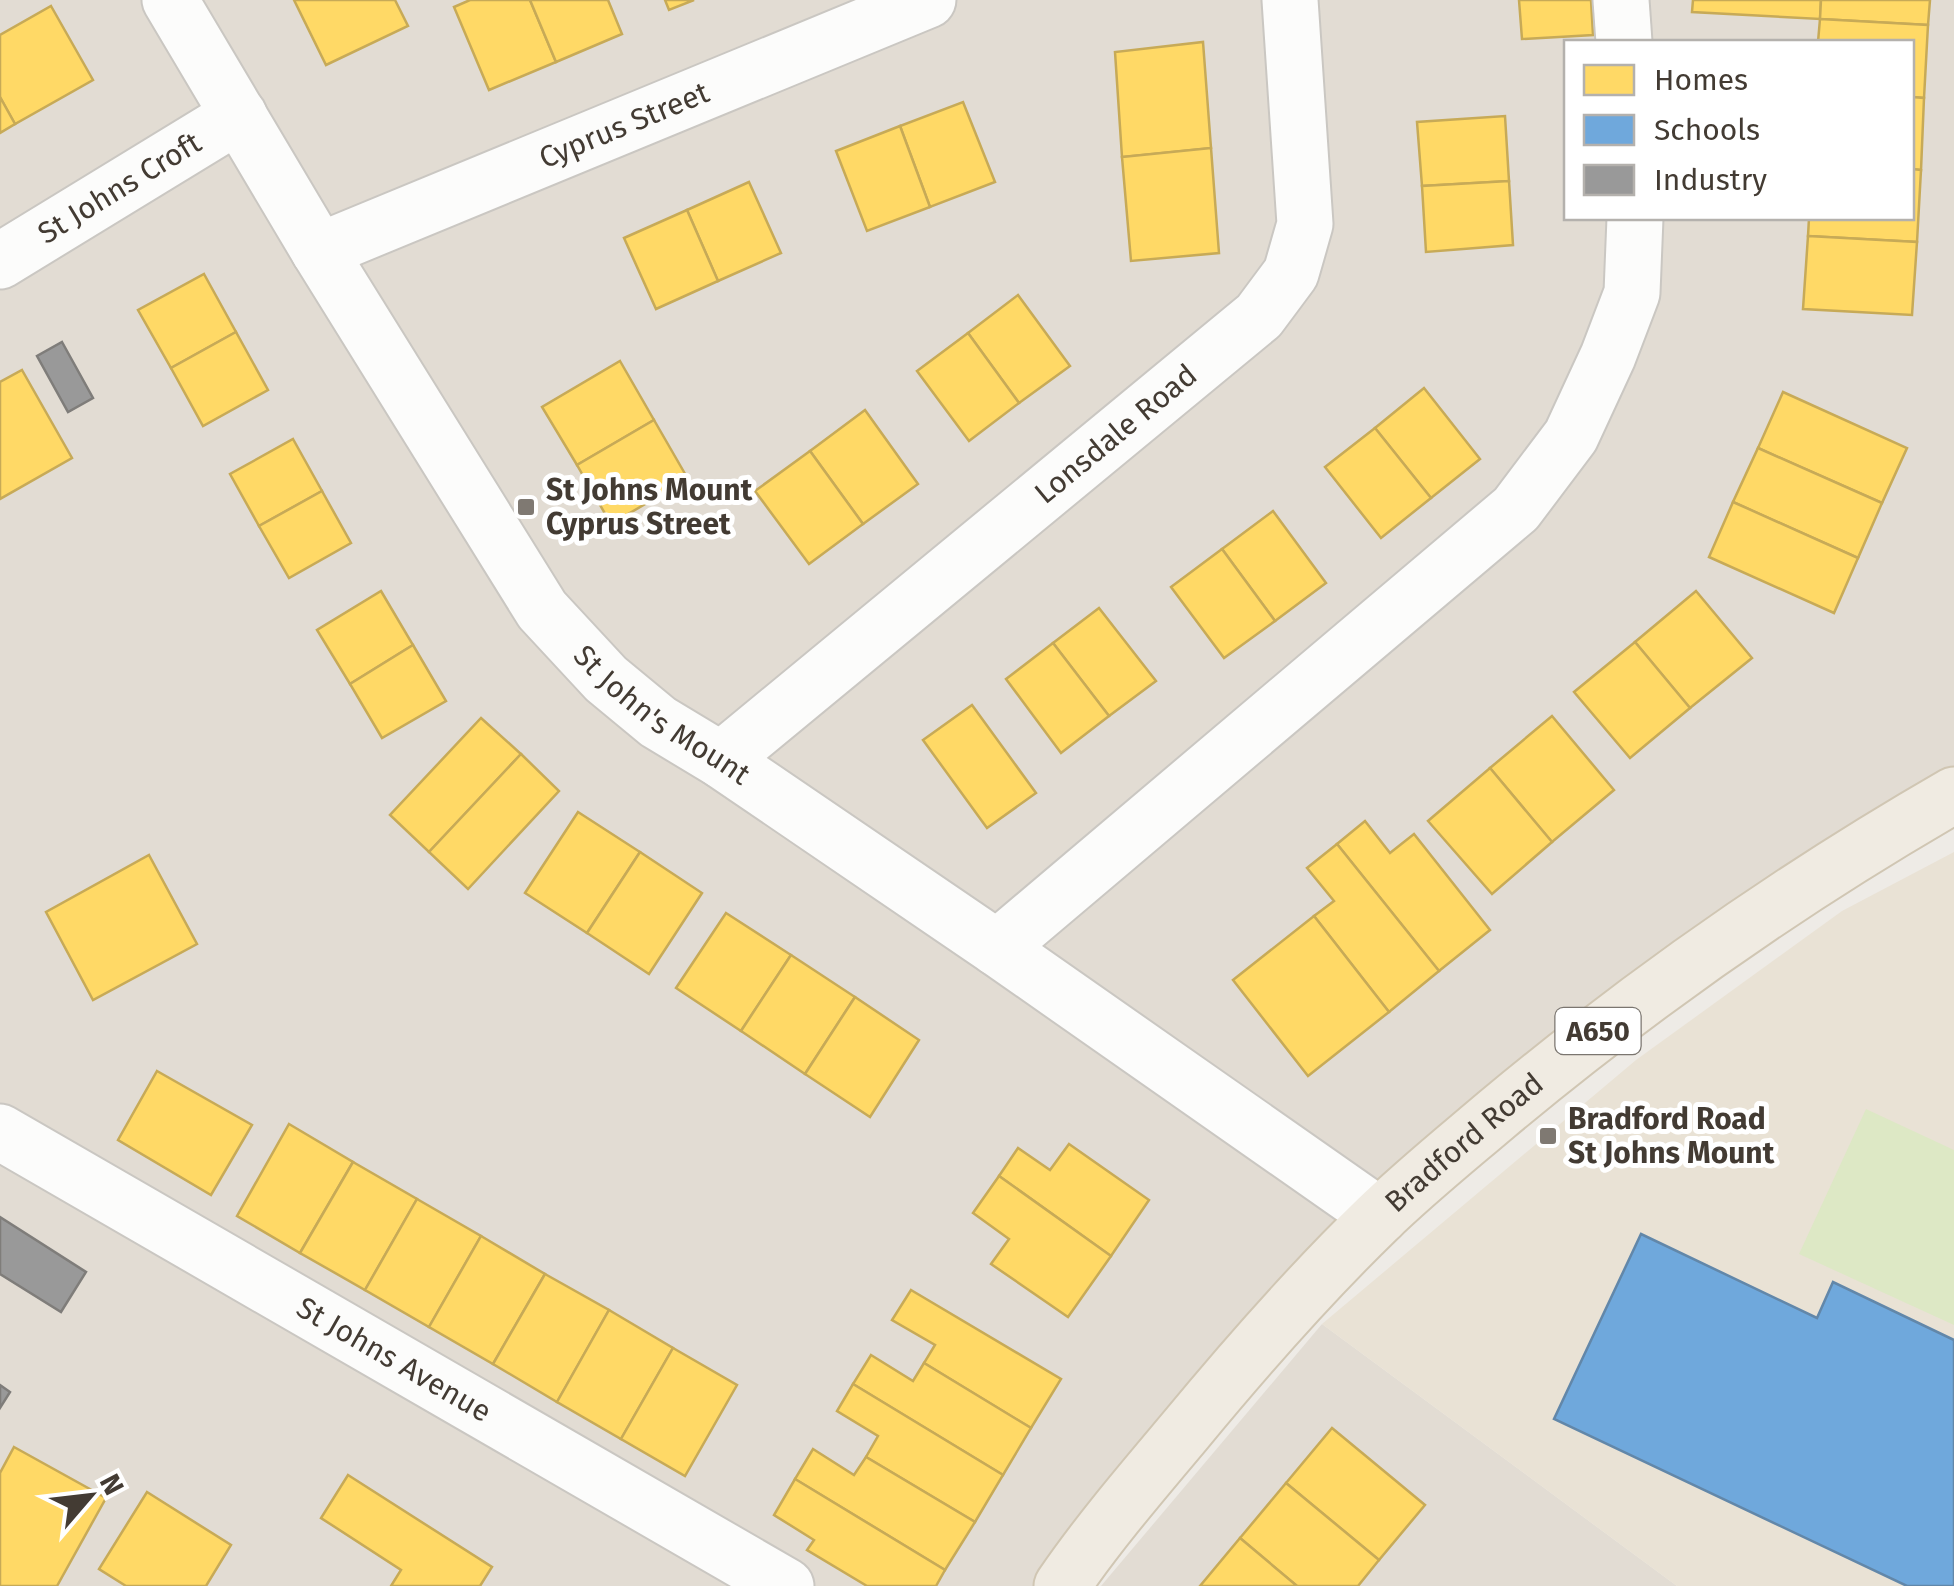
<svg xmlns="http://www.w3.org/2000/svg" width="1954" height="1586" font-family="'Fira Sans',sans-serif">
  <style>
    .residential { fill: #e2dcd3; fill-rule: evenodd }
    .education { fill: #e9e2d5 }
    .green { fill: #dde8c5 }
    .homes { fill: #ffd966; stroke: #c7aa57; stroke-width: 2.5 }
    .schools { fill: #6fa8dc; stroke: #6287a9; stroke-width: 2.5 }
    .industry { fill: #999; stroke: #7f7d7a; stroke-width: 2.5 }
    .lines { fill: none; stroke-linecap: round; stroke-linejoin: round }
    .minor-casing { stroke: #cac7c2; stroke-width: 59 }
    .major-casing { stroke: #d0c6b3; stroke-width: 59 }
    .minor { stroke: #fcfcfb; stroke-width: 55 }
    .major { stroke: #f0ebe2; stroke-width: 55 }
    .poi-dot { fill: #7f7972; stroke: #fff; stroke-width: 4 }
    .labels { text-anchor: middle; stroke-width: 10; stroke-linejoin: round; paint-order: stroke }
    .shield { fill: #fff; stroke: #7b7670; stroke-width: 2.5 }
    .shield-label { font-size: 28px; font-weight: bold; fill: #433b33 }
    .street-label { font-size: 30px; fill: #433b33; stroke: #fff }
    .poi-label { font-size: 30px; font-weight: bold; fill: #433b33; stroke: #fff; text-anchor: start }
  </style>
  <rect width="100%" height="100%" fill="#eeebe6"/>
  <g class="residential">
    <path d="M0,0H1954V795L1549,1071L1062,1586H0ZM1566,42H1912V218H1566Z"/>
    <path d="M1322,1324L1677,1586H1101Z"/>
  </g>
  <path class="education" d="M1954,852V1586H1677L1322,1324L1636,1060L1842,911Z"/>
  <path class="green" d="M1866,1109L1954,1150V1325L1799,1254Z"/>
  <g class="homes">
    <path d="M294,0H395L408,26L326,65Z"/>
    <path d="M470,0H530L556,62L489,90L454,7Z"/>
    <path d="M530,0H608L622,34L556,62Z"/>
    <path d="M665,0H694L669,10Z"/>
    <path d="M1519,0H1591L1593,35L1522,39Z"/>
    <path d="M1693,0H1821L1820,19L1692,12Z"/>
    <path d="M1821,0H1930L1928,25L1820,19Z"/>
    <path d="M51,6L93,80L15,124L0,97V35Z"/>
    <path d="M1820,19L1928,25L1924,98L1912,97V42H1818Z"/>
    <path d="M1203,42L1211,148L1122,157L1115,52Z"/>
    <path d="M0,97L15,124L0,133Z"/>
    <path d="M1912,97L1924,98L1921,170L1912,169Z"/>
    <path d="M963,102L995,182L930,207L900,126Z"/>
    <path d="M1505,116L1509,181L1422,186L1417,122Z"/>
    <path d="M900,126L930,207L867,231L836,151Z"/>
    <path d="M1211,148L1219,253L1131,261L1122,157Z"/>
    <path d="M1912,169L1921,170L1917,242L1808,236L1809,218H1912Z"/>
    <path d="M1509,181L1513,245L1426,252L1422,186Z"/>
    <path d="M749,182L781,253L718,281L687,210Z"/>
    <path d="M687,210L718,281L656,309L624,238Z"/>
    <path d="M1808,236L1917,242L1912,315L1803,309Z"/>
    <path d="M204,274L236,332L171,368L138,310Z"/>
    <path d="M1018,295L1070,366L1019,403L968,333Z"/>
    <path d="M236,332L268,390L203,426L171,368Z"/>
    <path d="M968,333L1019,403L969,441L917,371Z"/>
    <path d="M620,361L654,420L577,465L542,407Z"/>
    <path d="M22,370L72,458L0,499V382Z"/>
    <path d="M1424,388L1480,459L1431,498L1375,428Z"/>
    <path d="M1783,392L1907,448L1882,503L1758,448Z"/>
    <path d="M865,410L918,484L863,524L810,451Z"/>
    <path d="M654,420L688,479L611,524L577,465Z"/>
    <path d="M1375,428L1431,498L1381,538L1325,467Z"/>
    <path d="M293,439L322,491L259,526L230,474Z"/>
    <path d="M1758,448L1882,503L1858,558L1733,502Z"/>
    <path d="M810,451L863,524L809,564L755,491Z"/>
    <path d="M322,491L351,543L289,578L259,526Z"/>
    <path d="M1733,502L1858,558L1834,613L1709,557Z"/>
    <path d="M1273,511L1326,583L1275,621L1222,549Z"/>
    <path d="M1222,549L1275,621L1224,658L1171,587Z"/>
    <path d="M381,591L413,645L350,684L317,630Z"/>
    <path d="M1696,591L1752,658L1690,708L1635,642Z"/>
    <path d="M1099,608L1156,681L1109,716L1053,643Z"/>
    <path d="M1635,642L1690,708L1630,758L1574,692Z"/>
    <path d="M1053,643L1109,716L1061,753L1006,679Z"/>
    <path d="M413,645L446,701L382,738L350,684Z"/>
    <path d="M972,705L1036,793L987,828L923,740Z"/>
    <path d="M1552,716L1614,790L1552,842L1490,768Z"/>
    <path d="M481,718L521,754L429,852L390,815Z"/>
    <path d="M521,754L559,791L468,889L429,852Z"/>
    <path d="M1490,768L1552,842L1492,894L1428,821Z"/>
    <path d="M578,812L640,852L587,933L525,893Z"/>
    <path d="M1365,821L1390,853L1414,834L1490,930L1439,971L1337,844Z"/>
    <path d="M1337,844L1439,971L1389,1012L1314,916L1334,901L1307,868Z"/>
    <path d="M640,852L702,893L649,974L587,933Z"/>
    <path d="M149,855L197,944L93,1000L46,912Z"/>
    <path d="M726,913L791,955L741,1031L676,988Z"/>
    <path d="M1314,916L1389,1012L1308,1076L1233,980Z"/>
    <path d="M791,955L855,997L805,1074L741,1031Z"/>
    <path d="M855,997L919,1040L870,1117L805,1074Z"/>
    <path d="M157,1071L252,1125L211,1195L118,1140Z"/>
    <path d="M289,1124L353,1162L300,1253L237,1216Z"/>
    <path d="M1069,1144L1149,1200L1111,1256L999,1176L1018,1148L1050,1170Z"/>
    <path d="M353,1162L417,1199L365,1290L300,1253Z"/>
    <path d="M999,1176L1111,1256L1068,1317L991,1264L1009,1239L973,1213Z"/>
    <path d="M417,1199L481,1236L429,1327L365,1290Z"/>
    <path d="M481,1236L545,1274L493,1364L429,1327Z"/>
    <path d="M545,1274L609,1310L557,1402L493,1364Z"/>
    <path d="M911,1290L1061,1379L1031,1428L924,1363L935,1345L892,1320Z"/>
    <path d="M609,1310L673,1348L621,1439L557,1402Z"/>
    <path d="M673,1348L737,1385L685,1476L621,1439Z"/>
    <path d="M871,1355L913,1381L924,1363L1031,1428L1003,1475L853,1384Z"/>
    <path d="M853,1384L1003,1475L975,1522L866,1457L878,1436L837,1411Z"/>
    <path d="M1332,1428L1425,1505L1379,1560L1286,1483Z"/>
    <path d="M14,1447L106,1498L57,1586H0V1473Z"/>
    <path d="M813,1449L854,1475L866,1457L975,1522L945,1570L795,1479Z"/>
    <path d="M348,1475L492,1567L480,1586H391L401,1570L321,1518Z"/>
    <path d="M795,1479L945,1570L936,1586H867L807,1550L814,1540L774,1515Z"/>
    <path d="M1286,1483L1379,1560L1358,1586H1297L1240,1538Z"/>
    <path d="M147,1492L231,1545L206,1586H126L99,1569Z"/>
    <path d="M1240,1538L1297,1586H1200Z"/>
  </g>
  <path class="schools" d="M1641,1234L1817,1318L1833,1282L1954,1340V1586H1907L1554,1419Z"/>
  <g class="industry">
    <path d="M62,342L93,398L68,412L37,356Z"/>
    <path d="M0,1217L86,1272L61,1312L0,1274Z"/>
    <path d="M0,1385L10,1392L0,1408Z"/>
  </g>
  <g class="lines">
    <g class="minor-casing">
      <g id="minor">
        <path id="s1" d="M170,0L319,251L542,610L606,679L658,722L721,760L997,948L1380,1216"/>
        <path d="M1621,0L1624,42"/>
        <path id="s2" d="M319,251L928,0"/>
        <path id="s3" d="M0,261L239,115"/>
        <path id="s4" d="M721,760L1259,316L1291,273L1305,224L1290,0"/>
        <path d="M997,948L1516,509L1571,436L1608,356L1632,293L1635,218"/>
        <path id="s5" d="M0,1132L786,1586"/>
      </g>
    </g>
    <g class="major-casing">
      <g id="major">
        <path id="s6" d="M1062,1586C1099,1532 1142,1482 1184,1432C1245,1358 1308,1286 1377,1219C1414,1183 1456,1149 1496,1115C1642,993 1789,890 1954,795"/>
      </g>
    </g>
    <use href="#minor" class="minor"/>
    <use href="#major" class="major"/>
  </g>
  <g class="poi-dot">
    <rect x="516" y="497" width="20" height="20" rx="5"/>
    <rect x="1538" y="1126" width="20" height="20" rx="5"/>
  </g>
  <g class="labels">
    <rect class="shield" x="1555.5" y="1008" width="85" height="46" rx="8"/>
    <g class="shield-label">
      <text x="1598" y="1041">A650</text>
    </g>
    <g class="street-label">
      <text dy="10" stroke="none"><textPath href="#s2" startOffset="330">Cyprus Street</textPath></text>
      <text dy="10" stroke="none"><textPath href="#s3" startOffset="140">St Johns Croft</textPath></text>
      <text dy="10" stroke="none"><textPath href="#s4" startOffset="512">Lonsdale Road</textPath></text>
      <text dy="10" stroke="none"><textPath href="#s1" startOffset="875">St John's Mount</textPath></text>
      <text dy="10" stroke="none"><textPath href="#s6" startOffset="600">Bradford Road</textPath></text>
      <text dy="10" stroke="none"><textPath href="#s5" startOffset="455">St Johns Avenue</textPath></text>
    </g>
    <g class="poi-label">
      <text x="546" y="500">St Johns Mount<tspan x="546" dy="34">Cyprus Street</tspan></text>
      <text x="1568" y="1129">Bradford Road<tspan x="1568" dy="34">St Johns Mount</tspan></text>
    </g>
  </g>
  <rect x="1564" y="40" width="350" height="180" fill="#ffffff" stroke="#b4b1ad" stroke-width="2.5"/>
  <rect x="1584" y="65" width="50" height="30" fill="#ffd966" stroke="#b4b1ad" stroke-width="2.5"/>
  <text x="1654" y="90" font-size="30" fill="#433b33">Homes</text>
  <rect x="1584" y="115" width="50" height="30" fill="#6fa8dc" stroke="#b4b1ad" stroke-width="2.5"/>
  <text x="1654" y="140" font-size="30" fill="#433b33">Schools</text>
  <rect x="1584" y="165" width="50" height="30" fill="#999999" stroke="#b4b1ad" stroke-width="2.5"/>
  <text x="1654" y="190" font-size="30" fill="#433b33">Industry</text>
  <g transform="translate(90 1496) rotate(62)" stroke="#ffffff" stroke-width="8" paint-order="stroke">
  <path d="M0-8L18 38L0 25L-18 38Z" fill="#433b33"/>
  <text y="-15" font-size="28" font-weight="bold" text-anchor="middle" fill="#433b33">N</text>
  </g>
</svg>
